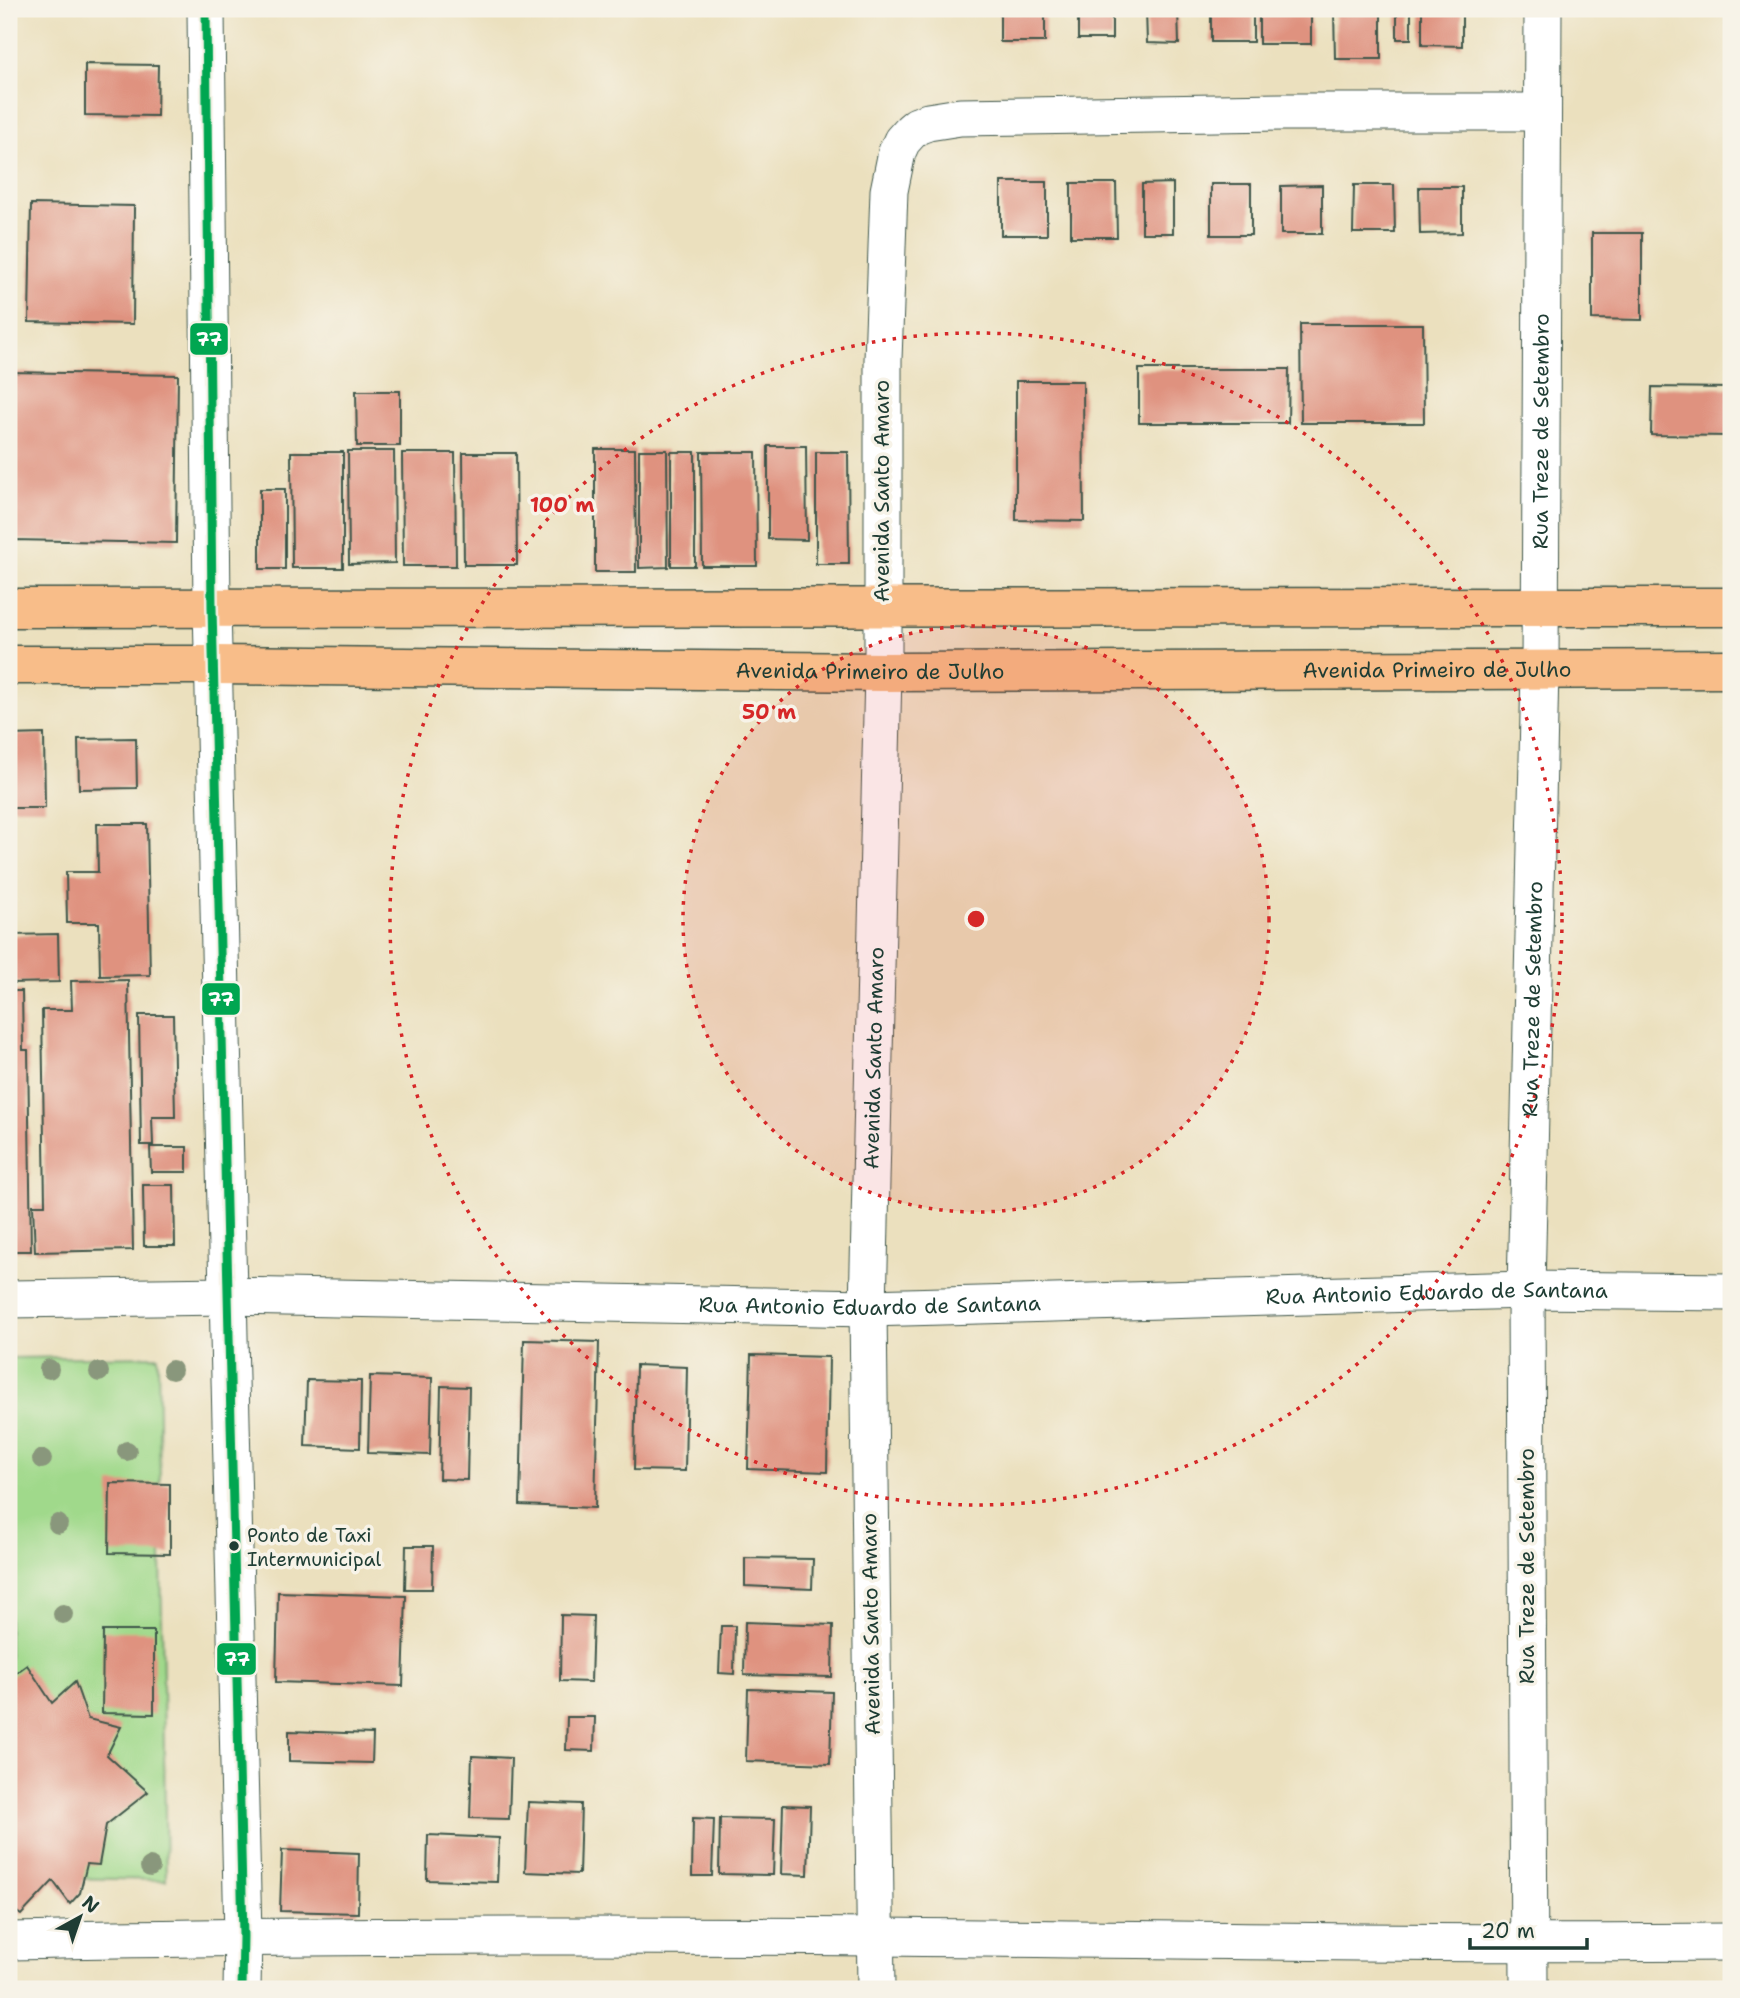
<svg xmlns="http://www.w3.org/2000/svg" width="1740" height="1998" font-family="'Shantell Sans',sans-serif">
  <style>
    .green { fill: #a0d98b; stroke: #608b60; stroke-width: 2 }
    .building { fill: #df927f }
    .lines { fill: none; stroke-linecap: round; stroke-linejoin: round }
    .street-casing { stroke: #3e5549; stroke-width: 39 }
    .primary-casing { stroke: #3e5549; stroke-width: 41 }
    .street { stroke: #fff; stroke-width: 37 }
    .primary { stroke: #f8bd89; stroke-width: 38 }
    .bus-1-casing { stroke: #f7f3e8; stroke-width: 14 }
    .bus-1 { stroke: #00a651; stroke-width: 9 }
    .tree { fill: #89977b }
    .ring { fill: none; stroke: #d62828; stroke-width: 3.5; stroke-dasharray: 3.5 7 }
    .bus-dot { fill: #1f3d34; stroke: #f7f3e8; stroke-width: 2.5 }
    .labels { text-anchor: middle; stroke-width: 7; stroke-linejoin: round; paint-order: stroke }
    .bus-label { font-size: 19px; fill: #1f3d34; stroke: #f7f3e8; text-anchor: start }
    .street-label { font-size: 21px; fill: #1f3d34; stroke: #f7f3e8 }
    .centre { fill: #d62828; stroke: #f7f3e8; stroke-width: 3.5 }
    .ring-label { font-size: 21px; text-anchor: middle; font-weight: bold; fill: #d62828; stroke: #f7f3e8; stroke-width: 7; stroke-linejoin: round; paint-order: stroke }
    .line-badge { stroke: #f7f3e8; stroke-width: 2.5 }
    .badge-label { font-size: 19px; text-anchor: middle; font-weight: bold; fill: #fff }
  </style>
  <rect width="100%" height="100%" fill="#f7f3e8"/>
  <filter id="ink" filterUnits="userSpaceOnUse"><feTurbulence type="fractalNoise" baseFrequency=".0143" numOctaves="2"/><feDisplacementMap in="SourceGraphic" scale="14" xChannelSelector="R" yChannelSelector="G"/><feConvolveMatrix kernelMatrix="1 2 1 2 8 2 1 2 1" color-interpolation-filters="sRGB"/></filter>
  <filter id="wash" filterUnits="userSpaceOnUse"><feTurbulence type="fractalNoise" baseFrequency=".00686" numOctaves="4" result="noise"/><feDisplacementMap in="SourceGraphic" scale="28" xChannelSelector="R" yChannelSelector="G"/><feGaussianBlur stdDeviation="1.57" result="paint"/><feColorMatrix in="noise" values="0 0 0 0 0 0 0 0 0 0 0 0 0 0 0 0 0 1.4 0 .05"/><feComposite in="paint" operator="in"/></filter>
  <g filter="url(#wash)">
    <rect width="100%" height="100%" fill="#ebe0be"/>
    <path class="green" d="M158,1356L166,1880L9,1877V1358Z"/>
    <g id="blocks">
      <g class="building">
        <rect x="1000" y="9" width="45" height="33"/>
        <rect x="1078" y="9" width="34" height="30"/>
        <path d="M1146,9H1178L1179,44L1147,43Z"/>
        <rect x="1211" y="9" width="42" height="33"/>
        <rect x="1259" y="9" width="52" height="35"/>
        <path d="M1334,9H1381V59H1335Z"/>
        <rect x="1397" y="9" width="14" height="30"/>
        <path d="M1422,9H1462V46L1422,45Z"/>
        <path d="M85,64L158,65L157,116L85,115Z"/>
        <rect x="1001" y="182" width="46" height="53"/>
        <path d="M1071,183H1116L1117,237H1071Z"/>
        <path d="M1173,183V233H1142V184Z"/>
        <rect x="1211" y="184" width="40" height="51"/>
        <path d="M1322,185V234H1281V186Z"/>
        <path d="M1354,185H1394L1395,233H1353Z"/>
        <path d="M1419,187H1462V233L1420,234Z"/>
        <path d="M31,204L134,206L133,324L29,322Z"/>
        <path d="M1592,233H1642V320L1592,319Z"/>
        <path d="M1300,324H1423L1424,423H1301Z"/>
        <path d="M1139,369H1289L1288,423H1139Z"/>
        <path d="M9,372L178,375L176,543L12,540L9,543Z"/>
        <path d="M1016,381H1083L1084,521L1016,520Z"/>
        <path d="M1652,387L1731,388V436L1651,435Z"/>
        <path d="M356,391H400V446H357Z"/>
        <path d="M768,446H806L807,540L768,539Z"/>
        <path d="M595,449H635L636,572H595Z"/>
        <path d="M639,450H667L668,567L639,568Z"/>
        <path d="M348,451H394L395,563L349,564Z"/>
        <path d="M291,452H343V568H292Z"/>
        <rect x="671" y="452" width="24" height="114"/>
        <path d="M701,452H756L757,566H702Z"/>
        <path d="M816,452H848L849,564H816Z"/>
        <path d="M402,453H455L456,566H403Z"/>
        <path d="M463,453H516L517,565H464Z"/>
        <rect x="260" y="489" width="25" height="80"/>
        <path d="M44,734L45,808H9V735Z"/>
        <path d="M136,738L137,788L79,789L78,739Z"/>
        <path d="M97,824H147L150,975L100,976L99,923H67L66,872H98Z"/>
        <path d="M58,934L59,982L9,983V935Z"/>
        <path d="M128,980L133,1250L35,1252L33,1205H45L42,1010H72L71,981Z"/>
        <path d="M9,991H22L23,1050H28L31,1251H9Z"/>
        <path d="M139,1015H173L175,1117H152L153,1145H141Z"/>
        <path d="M150,1147H187V1172H151Z"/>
        <path d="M143,1185H174L175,1246H144Z"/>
        <path d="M524,1340L599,1342L595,1508L520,1505Z"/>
        <path d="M751,1355L829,1357L827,1472L748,1469Z"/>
        <path d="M636,1365L687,1367L685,1471L634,1470Z"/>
        <path d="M370,1376L432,1378L430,1455L368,1453Z"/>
        <path d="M307,1380L361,1381L360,1448L305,1446Z"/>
        <path d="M441,1386L469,1387L467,1480L439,1479Z"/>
        <path d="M110,1483L170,1484V1554L109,1553Z"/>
        <path d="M406,1546H433L432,1589H405Z"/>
        <path d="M745,1558L813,1559L812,1589L745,1586Z"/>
        <path d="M278,1592L406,1596L403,1686L276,1682Z"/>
        <path d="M561,1615L593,1616L591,1682L560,1681Z"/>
        <path d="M745,1622L833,1625L832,1677L744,1675Z"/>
        <path d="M721,1626H735L734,1674L719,1673Z"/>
        <path d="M103,1631H154V1714L102,1713Z"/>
        <path d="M27,1665L52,1703L75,1682L88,1719L121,1727L107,1755L148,1792L106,1825L99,1865L87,1864L80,1893L70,1904L53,1881L21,1915L9,1906V1678Z"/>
        <path d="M748,1689L832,1692L830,1764L746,1761Z"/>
        <path d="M567,1717H595L594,1751L566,1750Z"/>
        <path d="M289,1731L373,1734L372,1763L289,1761Z"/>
        <path d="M472,1756L511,1758L509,1819L470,1818Z"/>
        <path d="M528,1802L581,1804L579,1874L525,1872Z"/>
        <path d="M783,1805L810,1806L808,1875L781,1874Z"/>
        <path d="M693,1818L714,1819L712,1876H692Z"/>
        <path d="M720,1818L775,1819L773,1875L719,1874Z"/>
        <path d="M428,1835L499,1838L497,1882L427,1880Z"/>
        <path d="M282,1850L359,1853L358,1913L280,1911Z"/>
      </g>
    </g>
  </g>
  <g filter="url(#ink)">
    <use href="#blocks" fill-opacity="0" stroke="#3e5549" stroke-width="2"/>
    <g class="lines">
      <g class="street-casing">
        <g id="street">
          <path d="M206,9L212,607L243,1936L242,1989"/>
          <path id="s1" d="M9,1299L227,1296L868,1308L1526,1290L1731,1292"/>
          <path d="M9,1941C297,1935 586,1935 874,1937C1160,1939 1446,1945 1731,1942"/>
          <path id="s2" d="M876,1989L868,1308L883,672V360L889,191L897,152L902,141L911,131L917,126L928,122L960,117L1283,112H1541"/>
          <path id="s3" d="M1529,1989L1526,1290L1540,670L1543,9"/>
        </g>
      </g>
      <g class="primary-casing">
        <g id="primary">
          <path d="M9,608L1731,607"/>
          <path id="s4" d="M9,665H214L883,672L1731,669"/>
        </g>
      </g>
      <use href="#street" class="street"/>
      <use href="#primary" class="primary"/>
      <g class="bus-1-casing">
        <path id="bus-1" d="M206,9L212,607L243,1936L242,1989"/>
      </g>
      <use href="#bus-1" class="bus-1"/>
    </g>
    <g class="tree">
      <circle cx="49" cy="1369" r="10"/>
      <circle cx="172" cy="1370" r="10"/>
      <circle cx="99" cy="1372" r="10"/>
      <circle cx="127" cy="1451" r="10"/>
      <circle cx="42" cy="1459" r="10"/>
      <circle cx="58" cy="1524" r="10"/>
      <circle cx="63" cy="1614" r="10"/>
      <circle cx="150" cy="1867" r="10"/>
    </g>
  </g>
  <circle cx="976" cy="919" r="293" fill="#d62828" fill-opacity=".12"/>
  <g class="ring">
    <circle cx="976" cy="919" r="293"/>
    <circle cx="976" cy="919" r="586"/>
  </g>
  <circle class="bus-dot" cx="234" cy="1546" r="6"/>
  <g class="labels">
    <g class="bus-label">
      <text x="247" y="1542">Ponto de Taxi<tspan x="247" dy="24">Intermunicipal</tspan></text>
    </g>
    <g class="street-label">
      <text dy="7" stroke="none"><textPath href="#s3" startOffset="1558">Rua Treze de Setembro</textPath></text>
      <text transform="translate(882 491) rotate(-90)" y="7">Avenida Santo Amaro</text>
      <text dy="7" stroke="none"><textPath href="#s4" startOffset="1428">Avenida Primeiro de Julho</textPath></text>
      <text dy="7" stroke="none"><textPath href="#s4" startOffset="861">Avenida Primeiro de Julho</textPath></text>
      <text dy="7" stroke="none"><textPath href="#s3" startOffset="990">Rua Treze de Setembro</textPath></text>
      <text dy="7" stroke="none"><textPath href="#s2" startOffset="931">Avenida Santo Amaro</textPath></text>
      <text dy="7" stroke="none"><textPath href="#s1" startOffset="1428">Rua Antonio Eduardo de Santana</textPath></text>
      <text dy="7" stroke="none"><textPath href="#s1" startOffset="861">Rua Antonio Eduardo de Santana</textPath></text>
      <text transform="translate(1527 1566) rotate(-90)" y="7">Rua Treze de Setembro</text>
      <text transform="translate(871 1624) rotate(-91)" y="7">Avenida Santo Amaro</text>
    </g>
  </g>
  <circle cx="976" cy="919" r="10" class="centre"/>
  <g class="ring-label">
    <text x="562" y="512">100 m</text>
    <text x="769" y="719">50 m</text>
  </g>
  <g class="line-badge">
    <rect x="189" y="322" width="40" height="34" rx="7" fill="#00a651"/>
    <rect x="201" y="982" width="40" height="34" rx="7" fill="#00a651"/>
    <rect x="216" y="1642" width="41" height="34" rx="7" fill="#00a651"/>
  </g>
  <g class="badge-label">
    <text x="209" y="346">77</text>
    <text x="221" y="1006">77</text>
    <text x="237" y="1666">77</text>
  </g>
  <rect width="1740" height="1998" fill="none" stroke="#f7f3e8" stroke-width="35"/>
  <g transform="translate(80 1917) rotate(40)" stroke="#f7f3e8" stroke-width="5" paint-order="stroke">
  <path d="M0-5L12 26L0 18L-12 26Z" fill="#1f3d34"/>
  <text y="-10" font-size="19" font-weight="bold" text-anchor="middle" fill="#1f3d34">N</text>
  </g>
  <path d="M1470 1938v10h117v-10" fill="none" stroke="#1f3d34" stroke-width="3.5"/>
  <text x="1481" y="1938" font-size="21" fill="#1f3d34" stroke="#f7f3e8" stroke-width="5" paint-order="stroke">20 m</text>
</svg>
